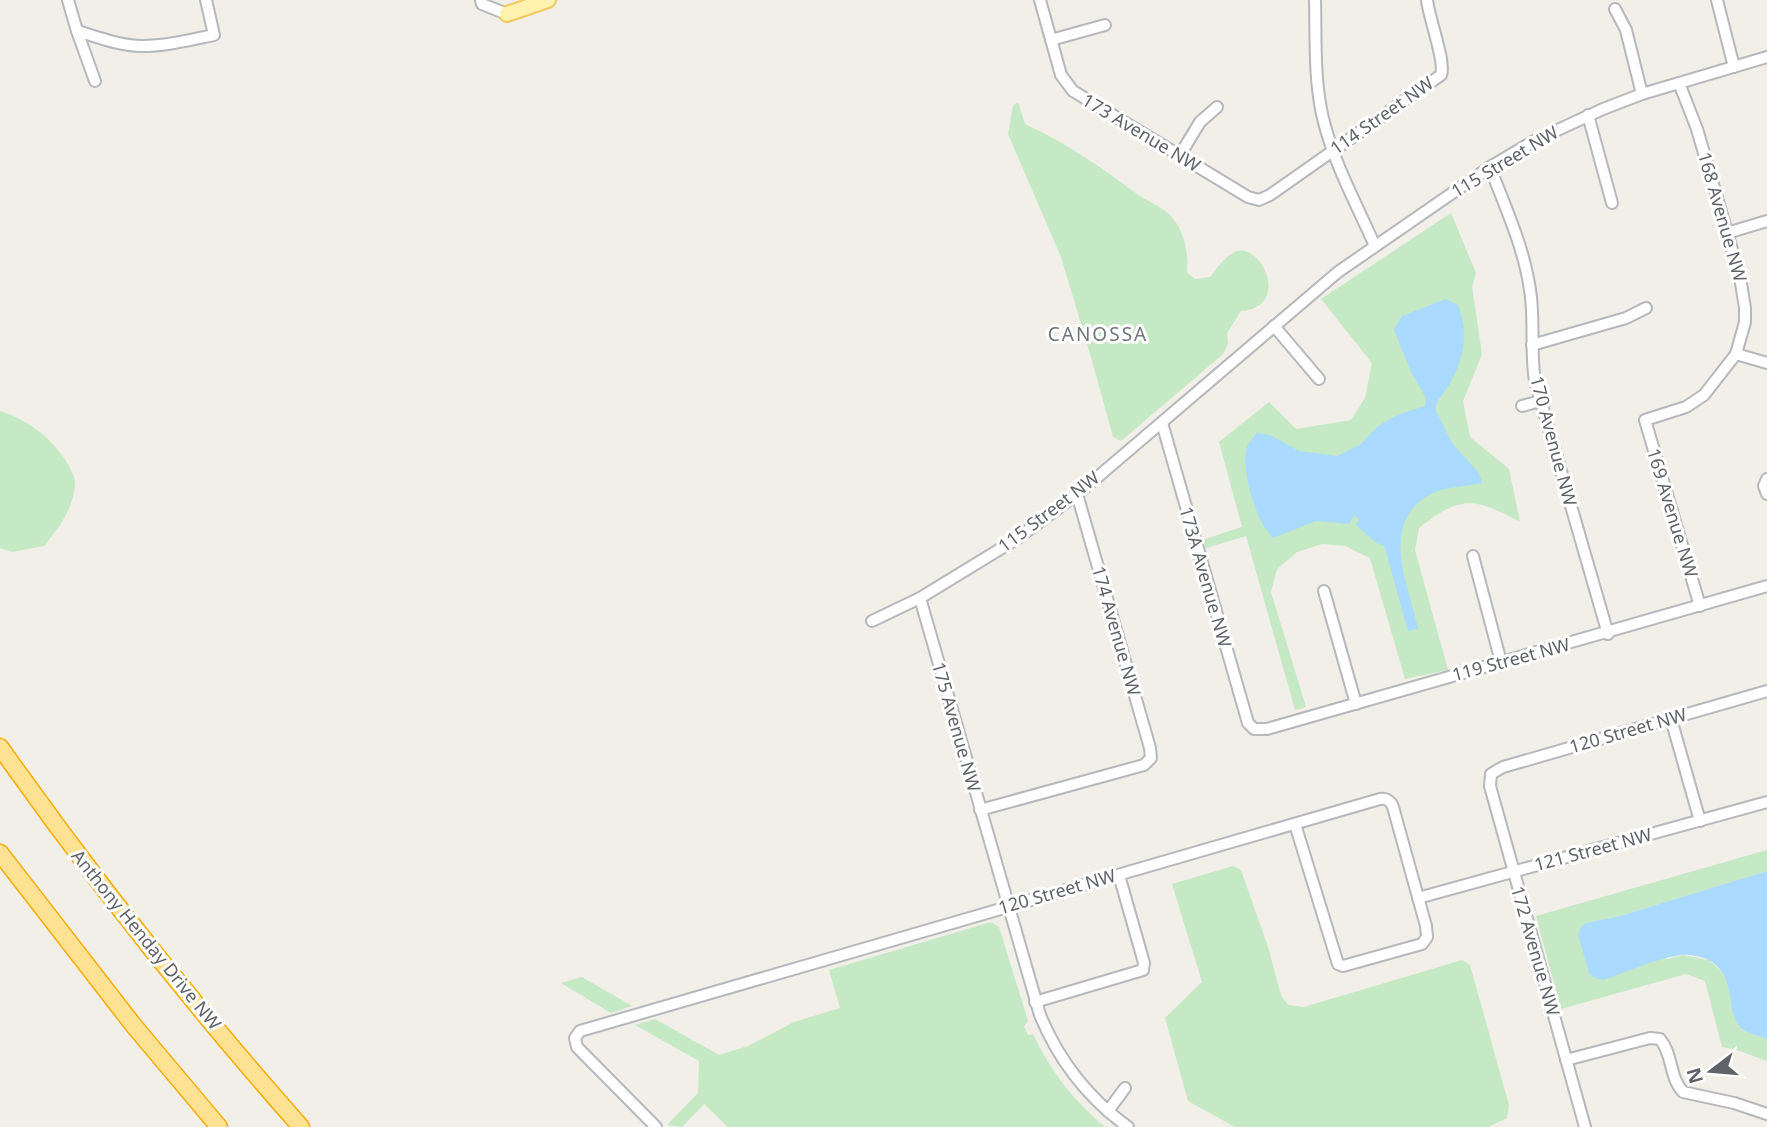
<svg xmlns="http://www.w3.org/2000/svg" width="1767" height="1127" font-family="'Noto Sans',sans-serif">
  <style>
    .green { fill: #c5e8c5 }
    .water { fill: #aadaff }
    .lines { fill: none; stroke-linecap: round; stroke-linejoin: round }
    .minor-casing { stroke: #b5b8bc; stroke-width: 14 }
    .major-casing { stroke: #f2c960; stroke-width: 18 }
    .highway-casing { stroke: #f9ab00; stroke-width: 19 }
    .minor { stroke: #fff; stroke-width: 10 }
    .major { stroke: #fff2af; stroke-width: 14 }
    .highway { stroke: #fde293; stroke-width: 16 }
    .labels { text-anchor: middle; stroke-width: 6; stroke-linejoin: round; paint-order: stroke }
    .street-label { font-size: 18px; fill: #5f6368; stroke: #fff }
    .neighbourhood-label { font-size: 19px; letter-spacing: 2px; fill: #70757a; stroke: #fff }
  </style>
  <rect width="100%" height="100%" fill="#f1efe8"/>
  <g class="green">
    <path d="M1018,102L1025,124C1067,143 1103,169 1140,196C1149,202 1160,206 1168,213C1184,228 1189,252 1187,273L1195,279L1210,277C1217,269 1223,258 1233,253C1260,238 1293,307 1241,311L1227,333L1228,344L1223,354L1121,441L1113,437L1091,357L1061,257L1008,134L1013,106Z"/>
    <path d="M1451,213L1476,273L1472,287L1482,354L1463,401L1470,437L1509,469L1520,522C1474,497 1461,495 1419,528L1415,550L1448,670L1405,679L1370,558L1345,546L1322,544L1297,552L1277,569L1271,592L1306,707L1295,710L1246,536L1206,548L1202,540L1242,527L1219,442L1269,402L1296,429L1351,420L1365,398L1372,363L1321,299Z"/>
    <path d="M0,411C29,420 56,441 70,468C72,473 75,478 75,483C74,509 59,527 44,546L12,552L0,548Z"/>
    <path d="M1767,850V871L1620,916L1586,923L1667,959L1683,955L1709,960L1722,972L1728,983L1737,1022L1742,1030L1767,1039V1061L1737,1050L1722,1047L1705,981L1686,974L1561,1009L1536,916Z"/>
    <path d="M1233,866L1241,870L1268,947L1281,995L1288,1005L1304,1007L1462,960L1470,965L1509,1105L1507,1118L1488,1127H1235L1188,1101L1165,1018L1202,982L1172,884Z"/>
    <path d="M991,922L999,927L1028,1021L1024,1026L1028,1035L1033,1034C1050,1070 1074,1102 1105,1127H728L704,1104L682,1127L667,1125L698,1093L699,1061L635,1025L655,1019L719,1055L748,1046L794,1022L840,1008L829,970Z"/>
    <path d="M582,977L632,1006L611,1013L561,983Z"/>
  </g>
  <g class="water">
    <path d="M1446,299L1458,305C1469,334 1464,359 1449,385C1444,393 1437,399 1435,409L1452,443L1479,473L1482,483C1466,487 1444,486 1429,495C1378,526 1409,584 1418,629L1408,631L1384,545L1376,543L1356,525L1359,519L1354,515L1349,524L1316,521L1273,538C1256,522 1240,469 1247,447C1249,442 1253,438 1257,433L1270,435L1299,451L1337,456L1360,445L1378,426L1397,415L1425,406L1426,398L1411,372L1394,330L1402,316Z"/>
    <path d="M1767,871V1039C1760,1036 1748,1034 1742,1029C1724,1014 1739,975 1707,959C1699,956 1689,954 1680,955C1654,959 1628,972 1603,980L1593,977L1589,973L1578,935L1581,927L1586,923L1620,916Z"/>
  </g>
  <g class="lines">
    <g class="minor-casing">
      <g id="minor">
        <path d="M68,0L77,31L95,81"/>
        <path d="M481,0L482,4L507,14"/>
        <path d="M1040,0L1061,75L1073,91L1248,197L1259,200L1270,195L1441,75C1446,62 1429,19 1427,0"/>
        <path d="M1315,0C1316,38 1314,77 1322,114C1332,160 1356,203 1375,246"/>
        <path d="M1717,0L1734,67"/>
        <path d="M1615,9L1626,30L1642,94"/>
        <path d="M77,31C98,37 120,46 142,46C166,46 190,40 214,35L206,0"/>
        <path d="M1051,40L1105,25"/>
        <path d="M1679,83L1697,129L1740,277L1745,308V322L1736,354L1704,395L1686,407L1645,420L1700,606"/>
        <path d="M1588,115L1612,203"/>
        <path d="M1180,155L1200,122L1217,107"/>
        <path d="M1490,167C1505,207 1524,247 1530,290C1535,320 1530,351 1535,381L1608,634"/>
        <path d="M1727,233L1767,221"/>
        <path d="M1274,326L1319,379"/>
        <path d="M1532,345L1626,318L1646,308"/>
        <path d="M1736,354L1767,363"/>
        <path d="M1522,406L1540,401"/>
        <path d="M1162,423L1248,723L1254,729H1267L1767,586"/>
        <path d="M1767,479L1764,486L1767,494"/>
        <path d="M1473,556L1501,662"/>
        <path d="M1324,591L1356,704"/>
        <path d="M920,598L1040,1015C1059,1061 1088,1098 1128,1127"/>
        <path d="M872,621L920,598L1015,540L1080,492L1338,272L1490,167L1534,141L1603,109L1642,94L1767,57"/>
        <path d="M1671,719L1700,821"/>
        <path d="M980,810L1144,765L1151,758L1150,748L1077,494"/>
        <path d="M1418,898L1767,802"/>
        <path d="M1035,1002L1143,970L1144,963L1119,875"/>
        <path d="M1566,1060L1650,1038L1660,1039C1673,1054 1669,1077 1683,1092L1734,1103L1767,1114"/>
        <path d="M1108,1111L1125,1088"/>
        <path d="M656,1127L577,1047L575,1038L580,1031L1380,799C1386,798 1391,801 1393,807L1426,926L1427,937L1422,944L1343,966L1338,964L1295,824"/>
        <path d="M1585,1127L1490,786L1491,774L1503,767L1767,691"/>
      </g>
    </g>
    <g class="major-casing">
      <path id="major" d="M507,14L548,0"/>
    </g>
    <g class="highway-casing">
      <g id="highway">
        <path d="M0,747C93,879 193,1005 301,1127"/>
        <path d="M0,853L134,1026L219,1127"/>
      </g>
    </g>
    <use href="#minor" class="minor"/>
    <use href="#major" class="major"/>
    <use href="#highway" class="highway"/>
  </g>
  <g class="labels">
    <g class="street-label">
      <text transform="translate(1382 116) rotate(-35)" y="6">114 Street NW</text>
      <text transform="translate(1141 133) rotate(31)" y="6">173 Avenue NW</text>
      <text transform="translate(1505 162) rotate(-31)" y="6">115 Street NW</text>
      <text transform="translate(1722 217) rotate(74)" y="6">168 Avenue NW</text>
      <text transform="translate(1553 441) rotate(75)" y="6">170 Avenue NW</text>
      <text transform="translate(1049 512) rotate(-37)" y="6">115 Street NW</text>
      <text transform="translate(1672 513) rotate(73)" y="6">169 Avenue NW</text>
      <text transform="translate(1205 577) rotate(74)" y="6">173A Avenue NW</text>
      <text transform="translate(1116 631) rotate(74)" y="6">174 Avenue NW</text>
      <text transform="translate(1511 660) rotate(-15)" y="6">119 Street NW</text>
      <text transform="translate(956 727) rotate(74)" y="6">175 Avenue NW</text>
      <text transform="translate(1628 731) rotate(-16)" y="6">120 Street NW</text>
      <text transform="translate(1593 850) rotate(-15)" y="6">121 Street NW</text>
      <text transform="translate(1057 892) rotate(-16)" y="6">120 Street NW</text>
      <text transform="translate(146 940) rotate(51)" y="6">Anthony Henday Drive NW</text>
      <text transform="translate(1535 951) rotate(74)" y="6">172 Avenue NW</text>
    </g>
    <g class="neighbourhood-label">
      <text x="1098" y="341">CANOSSA</text>
    </g>
  </g>
  <g transform="translate(1711 1071) rotate(254)" stroke="#ffffff" stroke-width="5" paint-order="stroke">
  <path d="M0-5L12 26L0 18L-12 26Z" fill="#5f6368"/>
  <text y="-10" font-size="19" font-weight="bold" text-anchor="middle" fill="#5f6368">N</text>
  </g>
</svg>
